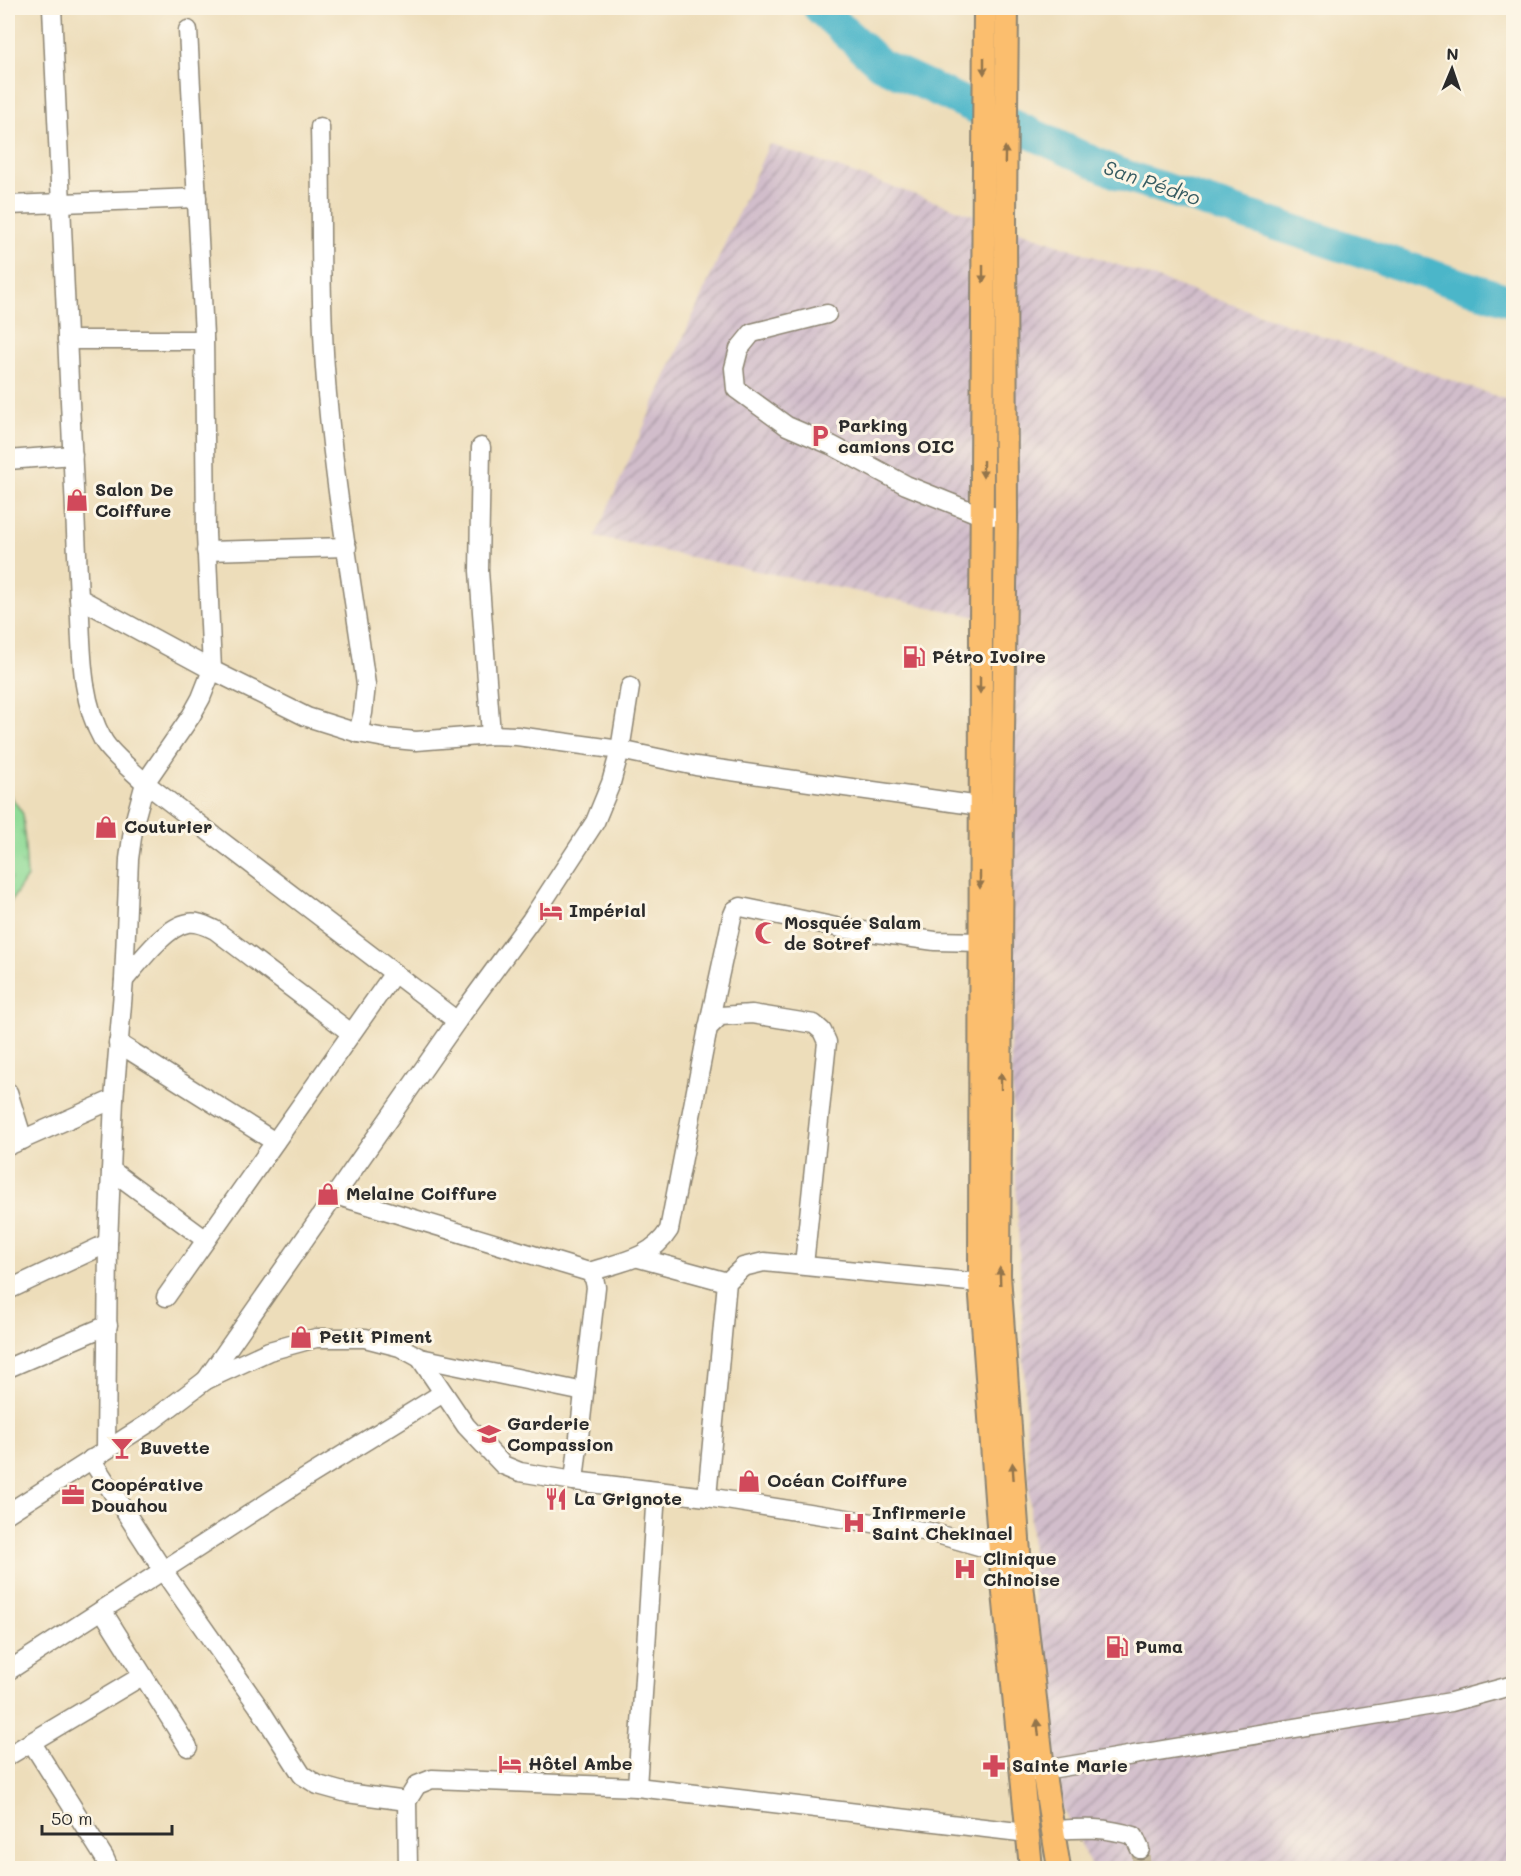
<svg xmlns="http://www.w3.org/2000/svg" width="1521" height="1876" font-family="Mali,sans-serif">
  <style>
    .industrial { fill: url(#industrial-furrows) }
    .park { fill: url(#park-tufts); stroke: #5e8361; stroke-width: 1.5 }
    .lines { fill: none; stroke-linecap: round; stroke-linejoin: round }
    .river { stroke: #4cb6c9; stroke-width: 32 }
    .minor-tunnel { stroke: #c6b99d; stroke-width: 18; stroke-dasharray: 18 9; stroke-linecap: butt }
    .minor-casing { stroke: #8c8472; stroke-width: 21 }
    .major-casing { stroke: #8c8472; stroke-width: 26 }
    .minor { stroke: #fff; stroke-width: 18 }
    .major { stroke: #fbbe6e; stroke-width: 22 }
    .oneway { fill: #93744c }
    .labels { text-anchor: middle; stroke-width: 6; stroke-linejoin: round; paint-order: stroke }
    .poi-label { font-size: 18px; font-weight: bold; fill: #2b2b2b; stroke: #fcf5e5; text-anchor: start }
    .water-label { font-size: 20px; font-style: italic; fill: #375c62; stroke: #fcf5e5 }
  </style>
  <defs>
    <pattern id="industrial-furrows" width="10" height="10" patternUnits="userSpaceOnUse" patternTransform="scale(1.5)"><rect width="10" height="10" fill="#d1bdcb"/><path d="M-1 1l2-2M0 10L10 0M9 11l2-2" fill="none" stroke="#aa9aa5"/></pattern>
    <pattern id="park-tufts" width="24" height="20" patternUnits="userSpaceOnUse" patternTransform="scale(1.5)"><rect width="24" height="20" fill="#90db97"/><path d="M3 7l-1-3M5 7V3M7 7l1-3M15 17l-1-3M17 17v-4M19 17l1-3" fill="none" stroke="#7cbc82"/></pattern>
  </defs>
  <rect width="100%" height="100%" fill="#fcf5e5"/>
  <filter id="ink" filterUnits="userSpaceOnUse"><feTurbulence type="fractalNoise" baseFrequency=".0167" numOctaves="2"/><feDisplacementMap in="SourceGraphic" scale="12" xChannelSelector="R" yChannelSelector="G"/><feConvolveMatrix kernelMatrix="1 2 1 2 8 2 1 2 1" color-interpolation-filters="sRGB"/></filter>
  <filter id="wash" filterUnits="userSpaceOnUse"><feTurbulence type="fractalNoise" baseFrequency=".008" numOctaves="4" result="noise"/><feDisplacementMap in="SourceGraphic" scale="24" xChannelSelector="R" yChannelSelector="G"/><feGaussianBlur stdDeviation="1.35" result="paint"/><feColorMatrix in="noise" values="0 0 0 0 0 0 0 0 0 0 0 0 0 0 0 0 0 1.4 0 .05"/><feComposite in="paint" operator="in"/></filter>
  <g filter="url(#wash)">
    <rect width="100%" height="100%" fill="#edddba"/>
    <path class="industrial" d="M769,144L1513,402V1868H1092L1041,1766L992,620L595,537Z"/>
    <path class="park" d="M8,792L23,814L27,877L8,906Z"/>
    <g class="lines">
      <path class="river" d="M819,8L880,64L1117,173L1514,302"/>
    </g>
  </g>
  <g filter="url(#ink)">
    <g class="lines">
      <path class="minor-tunnel" d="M1140,1849L1142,1868"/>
      <g class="minor-casing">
        <g id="minor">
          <path d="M52,8L79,598C82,644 79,698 103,740C110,753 134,772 145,783L457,1021"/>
          <path d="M320,127C322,207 319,288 325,368C332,474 352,580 366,685L363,713L358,733"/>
          <path d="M8,205L197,198"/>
          <path d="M827,314L752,333L739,349L734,368L736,389L787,426L831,445L906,485L983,516H993"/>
          <path d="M67,340H204"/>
          <path d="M481,447L479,571L491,735"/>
          <path d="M8,460L73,455"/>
          <path d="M206,551L347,547"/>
          <path d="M79,598L212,670L307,717L358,733L385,738L416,741L491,735L517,736L620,750L696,766L980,806"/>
          <path d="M124,980C139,963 165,927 188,923C198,921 206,926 215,930L351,1033"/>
          <path d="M708,1028L732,917L735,910L741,907L841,928L935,941L981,942"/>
          <path d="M118,1043L275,1142"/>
          <path d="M8,1092L23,1140"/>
          <path d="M8,1146L114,1099"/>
          <path d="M111,1170L206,1240"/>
          <path d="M335,1195L589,1272L594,1278L596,1287L574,1481"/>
          <path d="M639,1258L727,1282"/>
          <path d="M589,1272C620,1262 651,1259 669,1230L708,1028L720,1016L752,1014L814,1024L822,1031L827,1042L804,1265"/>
          <path d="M8,1290L108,1243"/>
          <path d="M166,1297L394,973"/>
          <path d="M420,1358L584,1392"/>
          <path d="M8,1368L108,1325"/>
          <path d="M206,1380L269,1351L316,1338H365L400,1347L420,1358L466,1426L503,1465L520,1472L574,1481L707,1497L930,1532L1000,1552"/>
          <path d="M106,1449L108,1243L114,1099L124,980L129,859L134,823L145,783L191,716L201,698L212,670L206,533L204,335L188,30"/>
          <path d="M91,1459L164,1572L258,1706L302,1775L318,1785L347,1793L407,1801"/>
          <path d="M707,1497L727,1282L743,1267L764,1262L980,1283"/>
          <path d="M8,1513L152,1421L206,1380L457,1021L531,920L595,822L611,783L620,750L630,687"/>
          <path d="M102,1610L188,1747"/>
          <path d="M8,1671L304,1479L443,1393"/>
          <path d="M32,1743L104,1857L109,1868"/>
          <path d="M8,1756L142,1676"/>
          <path d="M1032,1772L1451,1702L1514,1685"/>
          <path d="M637,1787L656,1492"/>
          <path d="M1054,1830C1084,1828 1105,1827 1134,1836L1140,1849"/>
          <path d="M408,1868L407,1801L417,1785L432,1779L637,1787L1027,1833"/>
        </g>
      </g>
      <g class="major-casing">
        <g id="major">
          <path d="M985,8L981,628L980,1283L1000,1552L1031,1868"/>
          <path d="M1007,8L1005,214L1006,517L1002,806L999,1275L1020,1567L1043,1769L1059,1868"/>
        </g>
      </g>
      <use href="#minor" class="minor"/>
      <use href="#major" class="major"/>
    </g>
    <defs><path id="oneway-solid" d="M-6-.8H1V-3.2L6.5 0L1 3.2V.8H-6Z" transform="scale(1.5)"/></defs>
    <g class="oneway">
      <use href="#oneway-solid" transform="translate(984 66) rotate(90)"/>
      <use href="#oneway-solid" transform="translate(1005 155) rotate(-89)"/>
      <use href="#oneway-solid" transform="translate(983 274) rotate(90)"/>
      <use href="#oneway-solid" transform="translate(983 469) rotate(90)"/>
      <use href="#oneway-solid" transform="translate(980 685) rotate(90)"/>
      <use href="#oneway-solid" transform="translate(980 880) rotate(90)"/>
      <use href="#oneway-solid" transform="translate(1001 1081) rotate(-90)"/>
      <use href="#oneway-solid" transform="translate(1000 1276) rotate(-92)"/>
      <use href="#oneway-solid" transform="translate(1013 1471) rotate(-94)"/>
      <use href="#oneway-solid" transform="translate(1038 1728) rotate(-96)"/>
    </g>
  </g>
  <defs>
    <g id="parking-bare" transform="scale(1.8)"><path d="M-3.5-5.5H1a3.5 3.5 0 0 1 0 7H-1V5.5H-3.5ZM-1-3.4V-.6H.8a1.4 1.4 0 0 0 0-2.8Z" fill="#d1495b" stroke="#fcf5e5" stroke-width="2.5" paint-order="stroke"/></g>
    <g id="shop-bare" transform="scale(1.8)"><path d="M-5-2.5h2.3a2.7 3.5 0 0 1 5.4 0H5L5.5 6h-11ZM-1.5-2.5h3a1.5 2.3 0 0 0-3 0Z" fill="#d1495b" stroke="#fcf5e5" stroke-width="2.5" paint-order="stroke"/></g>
    <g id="fuel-bare" transform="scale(1.8)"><path d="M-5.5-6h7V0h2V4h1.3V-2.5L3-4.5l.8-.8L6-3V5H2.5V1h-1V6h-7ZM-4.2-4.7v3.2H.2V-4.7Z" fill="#d1495b" stroke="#fcf5e5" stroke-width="2.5" paint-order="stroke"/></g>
    <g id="hotel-bare" transform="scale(1.8)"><path d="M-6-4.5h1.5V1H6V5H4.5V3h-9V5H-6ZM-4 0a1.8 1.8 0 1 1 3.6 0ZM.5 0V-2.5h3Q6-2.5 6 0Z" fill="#d1495b" stroke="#fcf5e5" stroke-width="2.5" paint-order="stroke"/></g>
    <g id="mosque-bare" transform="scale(1.8)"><path d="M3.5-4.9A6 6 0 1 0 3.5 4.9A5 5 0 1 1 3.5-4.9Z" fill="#d1495b" stroke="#fcf5e5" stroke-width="2.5" paint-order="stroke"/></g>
    <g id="school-bare" transform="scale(1.8)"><path d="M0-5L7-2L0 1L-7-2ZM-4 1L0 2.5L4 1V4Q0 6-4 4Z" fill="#d1495b" stroke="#fcf5e5" stroke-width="2.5" paint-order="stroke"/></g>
    <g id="bar-bare" transform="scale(1.8)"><path d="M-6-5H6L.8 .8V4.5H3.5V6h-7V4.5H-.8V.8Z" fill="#d1495b" stroke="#fcf5e5" stroke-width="2.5" paint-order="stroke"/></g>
    <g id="office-bare" transform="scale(1.8)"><path d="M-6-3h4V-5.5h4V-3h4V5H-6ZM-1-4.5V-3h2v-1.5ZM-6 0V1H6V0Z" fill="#d1495b" stroke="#fcf5e5" stroke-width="2.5" paint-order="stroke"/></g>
    <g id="restaurant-bare" transform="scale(1.8)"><path d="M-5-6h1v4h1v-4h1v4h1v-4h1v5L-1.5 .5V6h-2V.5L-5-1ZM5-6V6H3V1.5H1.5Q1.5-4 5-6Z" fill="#d1495b" stroke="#fcf5e5" stroke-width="2.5" paint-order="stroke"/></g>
    <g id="hospital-bare" transform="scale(1.8)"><path d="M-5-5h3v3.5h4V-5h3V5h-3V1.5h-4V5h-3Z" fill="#d1495b" stroke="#fcf5e5" stroke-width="2.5" paint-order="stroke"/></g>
    <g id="pharmacy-bare" transform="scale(1.8)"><path d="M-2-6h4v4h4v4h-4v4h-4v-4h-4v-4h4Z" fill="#d1495b" stroke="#fcf5e5" stroke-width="2.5" paint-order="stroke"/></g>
  </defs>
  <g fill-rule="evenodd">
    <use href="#parking-bare" x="820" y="436"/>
    <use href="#shop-bare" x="77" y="500"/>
    <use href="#fuel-bare" x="914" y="657"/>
    <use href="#shop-bare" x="106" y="827"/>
    <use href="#hotel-bare" x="551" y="911"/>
    <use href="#mosque-bare" x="766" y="933"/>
    <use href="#shop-bare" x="328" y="1194"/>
    <use href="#shop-bare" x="301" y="1337"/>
    <use href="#school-bare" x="489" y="1434"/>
    <use href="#bar-bare" x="122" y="1448"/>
    <use href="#shop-bare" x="749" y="1481"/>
    <use href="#office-bare" x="73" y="1495"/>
    <use href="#restaurant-bare" x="556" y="1499"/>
    <use href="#hospital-bare" x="854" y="1523"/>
    <use href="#hospital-bare" x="965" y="1569"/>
    <use href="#fuel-bare" x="1117" y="1647"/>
    <use href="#hotel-bare" x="510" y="1764"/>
    <use href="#pharmacy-bare" x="994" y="1766"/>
  </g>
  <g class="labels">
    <g class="poi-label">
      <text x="838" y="432">Parking<tspan x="838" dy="21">camions OIC</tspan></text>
      <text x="95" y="496">Salon De<tspan x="95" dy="21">Coiffure</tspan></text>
      <text x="932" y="663">Pétro Ivoire</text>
      <text x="124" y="833">Couturier</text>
      <text x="569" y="917">Impérial</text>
      <text x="784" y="929">Mosquée Salam<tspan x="784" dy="21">de Sotref</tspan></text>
      <text x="346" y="1200">Melaine Coiffure</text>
      <text x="319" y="1343">Petit Piment</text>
      <text x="507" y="1430">Garderie<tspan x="507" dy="21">Compassion</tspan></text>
      <text x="140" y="1454">Buvette</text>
      <text x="767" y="1487">Océan Coiffure</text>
      <text x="91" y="1491">Coopérative<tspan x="91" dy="21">Douahou</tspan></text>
      <text x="574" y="1505">La Grignote</text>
      <text x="872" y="1519">Infirmerie<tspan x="872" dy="21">Saint Chekinael</tspan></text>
      <text x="983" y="1565">Clinique<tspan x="983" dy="21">Chinoise</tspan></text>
      <text x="1135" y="1653">Puma</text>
      <text x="528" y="1770">Hôtel Ambe</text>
      <text x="1012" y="1772">Sainte Marie</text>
    </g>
    <g class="water-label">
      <text transform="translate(1152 183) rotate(19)" y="7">San Pédro</text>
    </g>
  </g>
  <rect width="1521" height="1876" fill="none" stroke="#fcf5e5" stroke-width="30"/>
  <g transform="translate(1452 69) rotate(2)" stroke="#fcf5e5" stroke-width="4.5" paint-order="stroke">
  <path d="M0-4.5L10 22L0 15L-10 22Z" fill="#2b2b2b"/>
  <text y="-9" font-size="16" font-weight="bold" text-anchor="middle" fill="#2b2b2b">N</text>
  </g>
  <path d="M42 1825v9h130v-9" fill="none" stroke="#2b2b2b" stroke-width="3"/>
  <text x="51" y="1825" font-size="18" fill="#2b2b2b" stroke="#fcf5e5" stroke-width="4.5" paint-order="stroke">50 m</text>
</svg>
